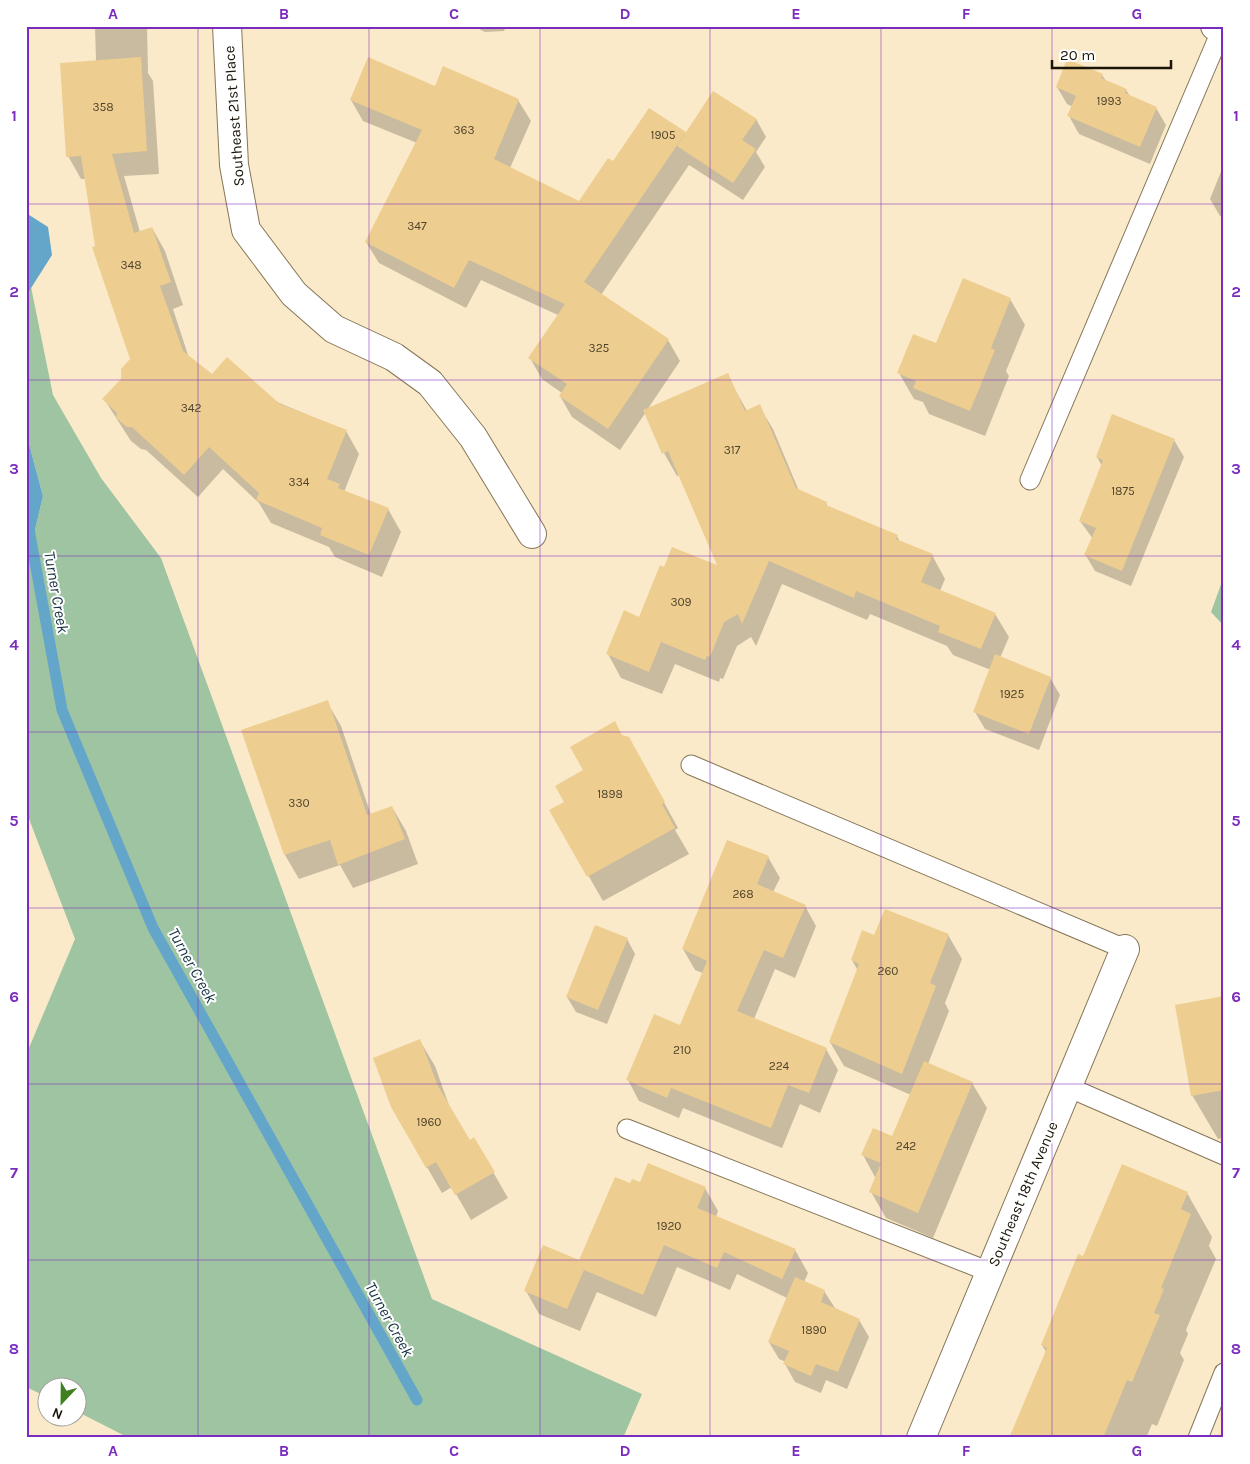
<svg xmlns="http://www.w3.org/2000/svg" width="1250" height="1464" font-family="Karla,sans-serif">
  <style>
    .green { fill: #9ec4a2 }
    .water { fill: #64a5ca }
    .shadow { fill: #0003 }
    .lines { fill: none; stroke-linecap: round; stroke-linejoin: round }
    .stream { stroke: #64a5ca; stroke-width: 11 }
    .building { fill: #edce90 }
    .service-casing { stroke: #857658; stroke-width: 21 }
    .minor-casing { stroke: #857658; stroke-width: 30 }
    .service { stroke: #fff; stroke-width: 19 }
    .minor { stroke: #fff; stroke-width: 28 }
    .grid { fill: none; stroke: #7b2cbf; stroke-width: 1; stroke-opacity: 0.55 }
    .labels { text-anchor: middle; stroke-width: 4; stroke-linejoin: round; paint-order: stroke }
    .number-label { font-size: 12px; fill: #50432b }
    .street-label { font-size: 15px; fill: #1b1509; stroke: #fff }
    .water-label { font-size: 16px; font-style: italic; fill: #133141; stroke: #fff }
    .neatline { fill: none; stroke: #7b2cbf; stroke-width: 2 }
    .grid-label { font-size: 16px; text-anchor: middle; font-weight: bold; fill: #7b2cbf }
  </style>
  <rect width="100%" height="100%" fill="#fbeac9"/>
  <g class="green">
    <path d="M31,287L53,395L101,478L161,558L432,1299L642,1394L623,1438H129L78,1412V1386H48L47,1397L26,1387V1055L75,939L26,811V568L43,496L26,433V296Z"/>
    <path d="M1224,576V626L1211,612Z"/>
  </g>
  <g class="water">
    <path d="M26,213L48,227L52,255L26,296Z"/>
    <path d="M26,433L43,496L26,568Z"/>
  </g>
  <g class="shadow">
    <path d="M95,26H147L148,73L153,81L159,174L124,176L140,232L152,228L165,251L183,305L173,309L189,358L213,375L346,431L359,454L344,492L388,509L401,532L382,577L335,557L329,547L271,523L259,503L223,469L198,497L146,450L141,449L131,441L104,399L122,379L132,360L97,247L86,179H81L68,156L96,61Z"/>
    <path d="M473,26H506L504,31L485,32Z"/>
    <path d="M1102,75L1106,81L1126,90L1130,96L1156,108L1166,125L1150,164L1079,134L1069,116L1073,107L1067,104L1057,87Z"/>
    <path d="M435,87L518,100L531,121L510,168L579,203L613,163L685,133L686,135L756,119L766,137L756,152L765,167L743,200L689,165L601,295L668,340L680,361L647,410L727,375L747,411L759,406L773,429L799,491L826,503L828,508L897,536L900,542L932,555L945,579L940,591L995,614L1009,637L1000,658L1050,678L1060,695L1039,750L985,729L975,712L991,670L953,655L947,646L870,614L867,620L782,584L756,646L751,637L737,646L723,679L720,678L719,682L675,664L662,694L621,678L608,654L640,618L665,568L719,567L680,475L677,476L664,453L646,412L620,450L572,417L560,396L562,393L542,379L530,358L558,315L481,280L466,308L379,263L366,242L417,143L363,121L351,100Z"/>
    <path d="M1224,164V218L1220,216L1210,199Z"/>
    <path d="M1010,299L1025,325L1006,371L1009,376L985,436L929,414L923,402L914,399L899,373Z"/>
    <path d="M1174,440L1184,457L1131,586L1095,571L1085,554L1093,539L1080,521L1102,466L1097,457Z"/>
    <path d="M327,702L341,726L371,815L392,807L406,831L418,864L353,888L340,865L299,879L285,855L243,731Z"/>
    <path d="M622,736L643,764L678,828L675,830L689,854L603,901L551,811L566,803Z"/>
    <path d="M768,857L780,878L773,892L805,906L816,926L795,978L775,969L754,1019L826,1049L838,1070L820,1113L800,1104L782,1148L683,1108L679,1118L639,1101L628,1080L681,1027L703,973L695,970L683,949Z"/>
    <path d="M948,935L962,959L945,1003L949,1011L928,1064L972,1083L987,1108L933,1238L886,1218L871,1192L876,1179L863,1155L893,1138L911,1095L844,1066L830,1042L858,971L852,960L875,937Z"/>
    <path d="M627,939L635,954L607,1024L576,1012L567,997Z"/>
    <path d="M1224,998V1138L1218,1139L1192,1095Z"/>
    <path d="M420,1041L435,1066L451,1111L469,1142L474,1139L508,1198L471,1220L452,1187L442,1193L392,1107Z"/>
    <path d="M641,1184L705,1188L718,1211L716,1217L795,1250L808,1273L804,1282L824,1291L835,1308L859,1320L869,1337L847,1389L826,1380L821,1393L795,1382L785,1364L786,1362L779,1359L769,1342L787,1298L737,1274L730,1290L677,1267L656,1317L597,1292L580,1331L539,1314L526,1291L580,1262L631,1185Z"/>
    <path d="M1187,1193L1212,1237L1209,1246L1216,1259L1186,1330L1188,1334L1180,1353L1184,1360L1157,1426L1152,1424L1146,1438H1011L1046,1352L1042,1345L1084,1258Z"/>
  </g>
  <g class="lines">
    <path class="stream" d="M26,513L62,710L153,928L417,1400"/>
  </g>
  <g class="building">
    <path d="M141,57L147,151L112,154L134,233L152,227L171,282L160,286L183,351L212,374L227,357L280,404L347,430L327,479L340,484L338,488L389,508L369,555L320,535L322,528L256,500L259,493L209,447L184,475L132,427H127L116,418L117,413L102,399L121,379V369L130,359L92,247L95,246L81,156L66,157L60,63Z"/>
    <path d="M368,57L435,86L443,66L519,99L494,159L579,201L608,158L613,161L649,108L686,132L584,282L669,339L608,429L559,396L567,384L528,358L565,304L469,260L454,288L365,242L422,130L350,100Z"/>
    <path d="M1067,59L1103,74L1101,78L1127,89L1125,93L1157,107L1140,147L1067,116L1076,96L1056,87Z"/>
    <path d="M713,91L757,119L742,140L756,149L733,183L677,146Z"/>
    <path d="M963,278L1011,298L991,348L995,350L970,411L913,388L916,381L897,373L913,334L936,343Z"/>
    <path d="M728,373L745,411L760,404L796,488L827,502L826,505L898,535L896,539L933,554L921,582L996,613L981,649L938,632L940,626L856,591L854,598L769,561L742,624L738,614L724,622L710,657L707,656L705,660L661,642L649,672L606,654L624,610L639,617L660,565L664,567L672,547L717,565L668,451L662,454L643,410Z"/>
    <path d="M1112,414L1175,439L1122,571L1084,555L1096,528L1079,521L1103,460L1096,457Z"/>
    <path d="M995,654L1051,677L1029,734L973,712Z"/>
    <path d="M328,700L367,815L392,806L405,839L338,865L330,840L284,855L241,730Z"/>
    <path d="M615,721L622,735L629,737L665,802L662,804L675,828L587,877L549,810L564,802L555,786L583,770L570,747Z"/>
    <path d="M727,840L769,856L757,884L806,905L783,958L764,950L737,1011L827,1048L809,1093L788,1085L771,1128L671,1088L667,1098L626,1080L654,1014L680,1025L707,961L682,949Z"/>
    <path d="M885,909L949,934L930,983L936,986L902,1074L829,1042L859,964L851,960L862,930L874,935Z"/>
    <path d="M595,925L628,938L598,1010L566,997Z"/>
    <path d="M1224,996V1090L1191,1096L1175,1005Z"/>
    <path d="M420,1039L438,1086L470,1140L474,1137L495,1172L455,1195L436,1162L426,1168L391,1107L373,1058Z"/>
    <path d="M924,1061L973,1082L918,1213L869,1192L881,1163L861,1155L873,1128L892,1136Z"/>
    <path d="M648,1163L706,1187L697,1208L796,1249L782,1279L724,1252L717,1268L664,1245L643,1295L584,1270L567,1309L524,1291L543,1245L579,1260L615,1177L630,1183L632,1179L640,1182Z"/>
    <path d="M1122,1164L1188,1192L1181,1209L1191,1214L1161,1288L1164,1289L1154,1313L1160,1315L1132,1382L1127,1380L1103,1438H1009L1047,1348L1041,1345L1078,1254L1083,1256Z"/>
    <path d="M795,1277L825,1290L821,1302L860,1319L838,1372L816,1364L811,1376L783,1364L789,1351L768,1342Z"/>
  </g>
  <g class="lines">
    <g class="service-casing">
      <g id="service">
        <path d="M1030,480L1222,29"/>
        <path d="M691,765L1125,949"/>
        <path d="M1068,1087L1224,1155"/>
        <path d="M627,1129L990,1272"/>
        <path d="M1198,1438L1224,1373"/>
      </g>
    </g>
    <g class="minor-casing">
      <g id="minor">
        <path d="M227,26L234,165L246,230L294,294L334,329L394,357L430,383L473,437L532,534"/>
        <path d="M1215,26L1224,30"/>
        <path d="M921,1438L1125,949"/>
      </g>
    </g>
    <use href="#service" class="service"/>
    <use href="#minor" class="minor"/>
  </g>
  <path class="grid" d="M198,26V1438M369,26V1438M540,26V1438M710,26V1438M881,26V1438M1052,26V1438M26,204H1224M26,380H1224M26,556H1224M26,732H1224M26,908H1224M26,1084H1224M26,1260H1224"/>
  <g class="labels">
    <g class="number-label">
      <text x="1109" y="105">1993</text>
      <text x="103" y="111">358</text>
      <text x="464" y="134">363</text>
      <text x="663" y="139">1905</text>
      <text x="417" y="230">347</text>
      <text x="131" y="269">348</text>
      <text x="599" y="352">325</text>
      <text x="191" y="412">342</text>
      <text x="732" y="454">317</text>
      <text x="299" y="486">334</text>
      <text x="1123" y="495">1875</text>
      <text x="681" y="606">309</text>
      <text x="1012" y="698">1925</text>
      <text x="610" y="798">1898</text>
      <text x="299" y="807">330</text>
      <text x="743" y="898">268</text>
      <text x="888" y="975">260</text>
      <text x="682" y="1054">210</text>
      <text x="779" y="1070">224</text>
      <text x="429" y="1126">1960</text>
      <text x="906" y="1150">242</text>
      <text x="669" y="1230">1920</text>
      <text x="814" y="1334">1890</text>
    </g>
    <g class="street-label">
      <text transform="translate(234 116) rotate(-94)" y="5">Southeast 21st Place</text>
      <text transform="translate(1023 1194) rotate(-67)" y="5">Southeast 18th Avenue</text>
    </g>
    <g class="water-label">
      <text transform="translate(57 592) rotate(80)" y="6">Turner Creek</text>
      <text transform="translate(193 965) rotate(61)" y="6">Turner Creek</text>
      <text transform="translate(390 1319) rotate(61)" y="6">Turner Creek</text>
    </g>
  </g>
  <rect width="1250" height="1464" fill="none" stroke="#ffffff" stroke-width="55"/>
  <g transform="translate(62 1402) rotate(202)"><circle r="24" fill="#ffffff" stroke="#a4a19d"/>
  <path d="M0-4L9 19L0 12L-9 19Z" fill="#3f7f20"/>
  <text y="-8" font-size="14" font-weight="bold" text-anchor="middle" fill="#1b1509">N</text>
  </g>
  <path d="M1052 60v8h119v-8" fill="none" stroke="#1b1509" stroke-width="2.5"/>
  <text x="1060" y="60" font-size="15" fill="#1b1509" stroke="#ffffff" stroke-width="4" paint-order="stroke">20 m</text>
  <rect x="28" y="28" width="1194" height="1408" class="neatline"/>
  <g class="grid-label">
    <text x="113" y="19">A</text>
    <text x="284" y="19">B</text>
    <text x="454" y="19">C</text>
    <text x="625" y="19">D</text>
    <text x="796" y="19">E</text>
    <text x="966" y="19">F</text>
    <text x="1137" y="19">G</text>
    <text x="14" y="121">1</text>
    <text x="1236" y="121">1</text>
    <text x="14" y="297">2</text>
    <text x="1236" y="297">2</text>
    <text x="14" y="474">3</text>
    <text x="1236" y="474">3</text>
    <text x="14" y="650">4</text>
    <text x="1236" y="650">4</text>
    <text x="14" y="826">5</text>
    <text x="1236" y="826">5</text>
    <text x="14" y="1002">6</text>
    <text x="1236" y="1002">6</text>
    <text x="14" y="1178">7</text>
    <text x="1236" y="1178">7</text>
    <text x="14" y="1354">8</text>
    <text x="1236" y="1354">8</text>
    <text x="113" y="1456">A</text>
    <text x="284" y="1456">B</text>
    <text x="454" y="1456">C</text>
    <text x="625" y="1456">D</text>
    <text x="796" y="1456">E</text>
    <text x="966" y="1456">F</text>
    <text x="1137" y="1456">G</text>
  </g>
</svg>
